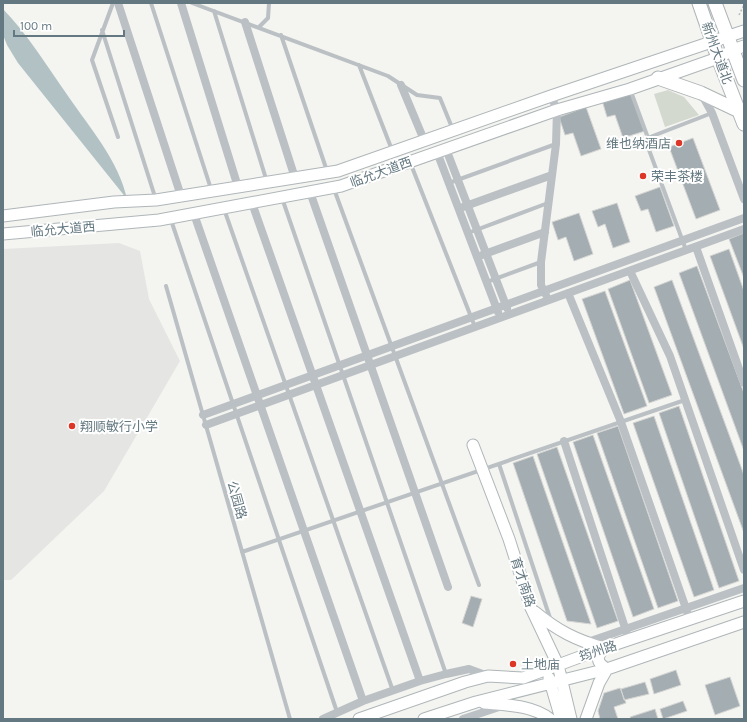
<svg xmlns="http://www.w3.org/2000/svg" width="747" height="722" font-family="Karla,'Noto Sans SC',sans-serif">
<rect width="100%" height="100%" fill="#f4f4f0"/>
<path fill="#e5e5e4" d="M119 243 140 251 149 299 180 361 104 491 11 580H3V249Z"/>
<path fill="#d4d9d0" d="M668 90 684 97 699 115 665 127 654 94Z"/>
<path fill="#b2c2c4" d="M3 9C28 35 47 66 68 96 90 128 119 161 127 199L18 63 7 45 3 35Z"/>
<path fill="#a4aeb2" stroke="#d5d5d3" d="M630 87 645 131 623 138 615 115 607 117 601 97Z
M586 107 601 149 581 156 573 133 565 135 559 117Z
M693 138 720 210 696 219 669 147Z
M660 187 674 226 656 232 648 209 641 211 635 196Z
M617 203 630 242 613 248 605 224 598 227 592 211Z
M579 213 593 254 574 261 566 237 558 240 552 222Z
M744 233V278L729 239Z
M729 249 744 291V349L710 256Z
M697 266 744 393V451L679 273Z
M630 280 672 395 649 403 608 289Z
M672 280 744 475V533L654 287Z
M605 291 647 406 624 414 582 299Z
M679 406 739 581 719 588 659 413Z
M654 416 714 590 694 597 633 423Z
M618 426 678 601 658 608 597 433Z
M593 435 654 609 633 617 573 442Z
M557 447 618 621 597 628 537 454Z
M533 456 591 624 567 621 513 463Z
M471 596 482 599 473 627 462 623Z
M676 670 681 685 654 694 650 679Z
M730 677 740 706 715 715 705 685Z
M645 682 649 694 624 700 621 689Z
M620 688 626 703 614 707 618 719H600L598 711 604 693Z
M683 701 687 711 663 719 660 709Z
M655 709 658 719H631L630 717Z"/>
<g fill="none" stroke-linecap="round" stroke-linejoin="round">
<defs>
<path id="secondary" d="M3 216 114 202 156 200 338 171 551 96 744 31
M3 234 159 220 341 186 557 110 630 89 718 58 733 50 744 46
M473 445 509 539 531 608 558 665 571 719
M535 612C558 631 576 640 604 648
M604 648C596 658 596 662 607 669
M549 678 561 719
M484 703C506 705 532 705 550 719
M359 719 465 682 488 676 523 678 604 648 744 601
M424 719 476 702 607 669 744 622
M586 719 599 683 607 669"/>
<path id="primary" d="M699 3 718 58 744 124
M715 3 744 80
M658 78 701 93 739 111"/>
</defs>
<use href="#secondary" stroke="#afb6b9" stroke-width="13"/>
<use href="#primary" stroke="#aeb4b7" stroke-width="15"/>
<path stroke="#b7babc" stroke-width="1.5" stroke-dasharray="2 2" stroke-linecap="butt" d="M739 15 744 5"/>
<path stroke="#bac0c3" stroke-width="4" d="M113 3 92 60 118 137
M151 3 211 189
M192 3 388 76 417 95 440 98 453 130
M214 11 267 182
M259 27 268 18 269 3
M102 30 156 200
M281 35 327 171
M359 65 392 150
M630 89 648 138
M410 162 475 327
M449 183 556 144
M334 189 479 585
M282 198 446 674
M224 209 393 691
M171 220 337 712
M468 233 548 203
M686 250 645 139 712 113
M487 282 541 262
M166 286 290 719
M499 464 551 621
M242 552 685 400"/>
<path stroke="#bac0c3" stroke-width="8" d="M118 3 181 196
M181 3 238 187
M245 22 295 178
M401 85 424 140
M701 93 712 113 744 199
M446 149 507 308
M437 152 498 312
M310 192 448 587
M252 203 420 681
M463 207 552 175
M194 214 363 701
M696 247 744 383
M482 255 545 232
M630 271 670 356 744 570
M568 293 621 422 690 620
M546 295 541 285V262L556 144 557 110 551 96
M203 415 744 218
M206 425 744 229
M564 441 629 640
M585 643 744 588
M323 719 363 701 420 681 446 674 469 669 488 676
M463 719 502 706"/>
<use href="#secondary" stroke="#fff" stroke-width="11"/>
<use href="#primary" stroke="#fff" stroke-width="13"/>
</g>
<g fill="#de3626" stroke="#fff" stroke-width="1.5">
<circle cx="679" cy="143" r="4"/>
<circle cx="643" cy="176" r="4"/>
<circle cx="72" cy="426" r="4"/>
<circle cx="513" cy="664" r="4"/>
</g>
<g text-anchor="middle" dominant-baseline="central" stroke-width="4" stroke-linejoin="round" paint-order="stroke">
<g font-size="13" fill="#647881" stroke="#fff">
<text transform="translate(717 53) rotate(70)">新州大道北</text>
<text transform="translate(381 172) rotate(-20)">临允大道西</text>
<text transform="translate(63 229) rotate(-5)">临允大道西</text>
<text transform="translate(237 500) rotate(74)">公园路</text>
<text transform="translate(523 582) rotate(72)">育才南路</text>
<text transform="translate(598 651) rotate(-19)">筠州路</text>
</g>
<g font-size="13" fill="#647881" stroke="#fff" text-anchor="start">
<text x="671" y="143" text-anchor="end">维也纳酒店</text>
<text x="651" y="176">荣丰茶楼</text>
<text x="80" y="426">翔顺敏行小学</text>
<text x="521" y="664">土地庙</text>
</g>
</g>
<rect width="747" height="722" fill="none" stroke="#647881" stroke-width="8"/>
<path d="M14 30v6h110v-6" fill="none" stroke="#647881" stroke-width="2"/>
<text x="20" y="30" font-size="12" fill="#647881" stroke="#ffffff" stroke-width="3" paint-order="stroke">100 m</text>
</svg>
